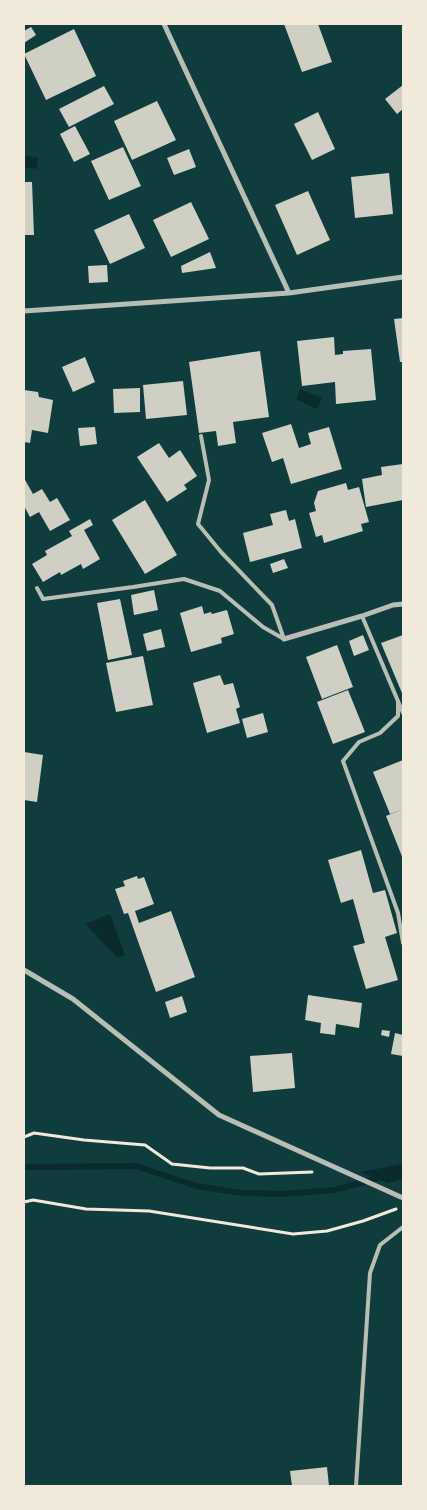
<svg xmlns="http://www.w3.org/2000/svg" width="427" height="1510" font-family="'Crimson Pro',serif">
<rect width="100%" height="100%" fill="#0f3d3e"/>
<path fill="#0a2a2b" d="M24 155 38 158 36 169 24 167Z
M300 389 322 398 317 409 296 399Z
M110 914 125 955 118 958 85 924Z
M403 1164V1179L388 1183 360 1172Z"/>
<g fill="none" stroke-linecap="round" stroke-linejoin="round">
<path stroke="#0a2a2b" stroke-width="6" d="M24 1167 136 1166 196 1186 242 1193 283 1194 335 1190 385 1176"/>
</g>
<path fill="#cfcfc3" d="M284 24H318L332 62 302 72Z
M31 27 36 35 24 43V31Z
M74 29 96 76 46 100 24 54Z
M403 85V109L397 114 385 99Z
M104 86 114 104 69 127 59 109Z
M157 101 176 140 132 160 114 121Z
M318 112 335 149 312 160 294 124Z
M75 126 90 154 74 162 60 134Z
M123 147 141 186 109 200 91 161Z
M189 149 196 167 174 175 167 158Z
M389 173 393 214 355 218 351 177Z
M24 182H32L34 235H24Z
M308 191 330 240 297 255 275 205Z
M191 202 209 239 171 257 153 220Z
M129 214 145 248 110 264 94 230Z
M210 252 216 268 182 273 181 266Z
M107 265 108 282 89 283 88 266Z
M403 318V362H400L394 319Z
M334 337 335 355 343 354V351L371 349 376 400 336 404 335 382 302 386 297 341Z
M260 351 269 417 233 422 236 443 218 446 216 431 199 433 189 362Z
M85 357 95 382 73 392 62 367Z
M183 381 187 415 146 419 143 385Z
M140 388V412L114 413 113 389Z
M24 390 38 392 39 397 53 400 48 433 32 430 30 443 24 442Z
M291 424 299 448 311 444 308 433 329 427 342 469 291 484 283 458 272 462 262 433Z
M95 427 97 444 80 446 78 428Z
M159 443 169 458 180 450 197 476 184 485 187 489 167 502 137 457Z
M403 464V500L366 507 362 479 382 475 381 467Z
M24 478 33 494 42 489 50 502 57 498 70 520 50 531 39 512 30 517 24 506Z
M346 483 348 490 359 487 369 522 361 524 363 531 324 543 322 535 316 537 309 513 316 511 314 503 318 491Z
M145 500 177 555 145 574 112 520Z
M286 510 289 521 295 519 302 548 250 562 243 533 273 525 270 514Z
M90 519 93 525 84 530 100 559 83 569 81 564 61 575 60 572 43 582 32 564 47 555 45 551 72 536 69 531Z
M284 559 288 568 273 573 270 564Z
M154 590 158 610 134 615 131 595Z
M120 599 132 655 108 660 97 603Z
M202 606 204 614 211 612 212 614 227 610 234 634 221 638 222 643 191 652 180 613Z
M161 629 165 647 147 651 143 634Z
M363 635 369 650 354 656 349 641Z
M403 635V693H402L381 643Z
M337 645 353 687 322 699 306 657Z
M143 656 153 705 116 712 106 663Z
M220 675 224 685 233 683 240 707 236 709 240 723 207 733 193 683Z
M348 690 365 732 333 744 317 702Z
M263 713 268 732 247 738 242 719Z
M24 752 43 755 37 802 24 800Z
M403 760V809L390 814 373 772Z
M403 809V859L386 816Z
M361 850 373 893 385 890 397 933 385 937 398 980 366 989 353 946 365 943 353 899 341 903 328 860Z
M137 876 138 879 144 877 154 904 135 911 139 923 171 911 195 977 156 992 128 913 124 914 115 889 125 886 123 881Z
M308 995 362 1003 359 1028 336 1024 335 1035 320 1033 321 1023 305 1020Z
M182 996 187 1012 170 1018 165 1002Z
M382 1030 390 1031 389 1037 381 1035Z
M395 1033 403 1035V1056L391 1054Z
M292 1053 295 1088 253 1092 250 1056Z
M327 1467 329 1486H292L290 1471Z"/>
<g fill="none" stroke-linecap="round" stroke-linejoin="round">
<path stroke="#f1e9da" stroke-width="3" d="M24 1137 34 1133 84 1140 145 1145 172 1164 210 1168H243L259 1174 312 1172
M24 1202 33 1200 86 1209 149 1211 293 1234 327 1231 363 1221 396 1209"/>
<path stroke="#b8beb3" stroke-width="4" d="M201 436 209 480 198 524 221 552 272 605 284 639
M37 588 43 599 133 587 184 579 220 591 263 627 284 639
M362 616 403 713
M398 701V716L380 733 359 742 343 761 398 913 403 943
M356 1486 370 1273 380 1245 403 1227"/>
<path stroke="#b8beb3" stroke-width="5" d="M164 24 289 293
M24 311 289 293 403 277
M284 639 362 616 393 605 403 604
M24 970 73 999 219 1115 403 1198"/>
</g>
<rect width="427" height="1510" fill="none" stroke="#f1e9da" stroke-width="50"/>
</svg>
